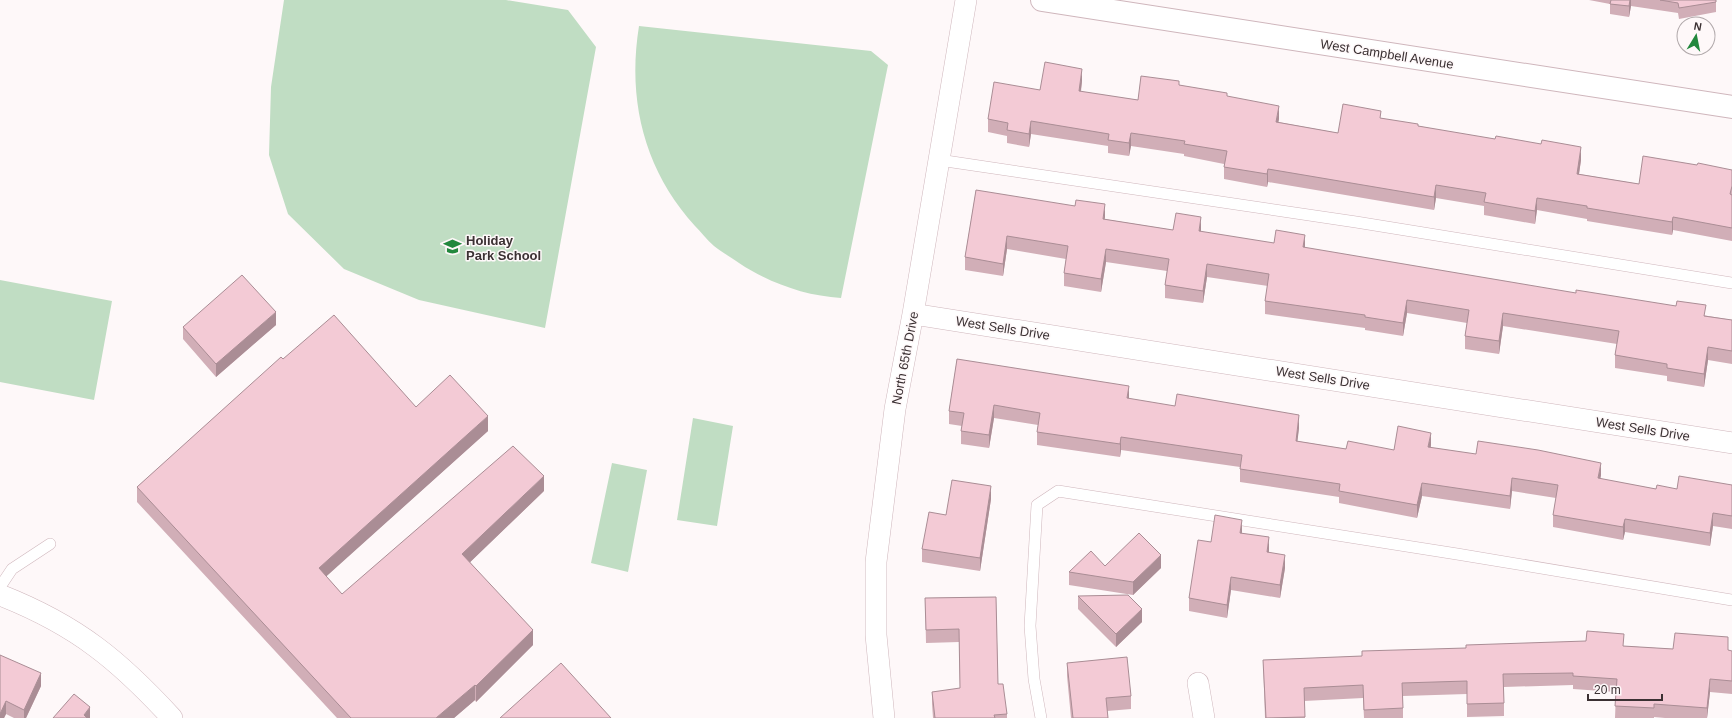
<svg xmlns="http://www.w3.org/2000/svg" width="1732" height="718" font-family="Helvetica,sans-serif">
<rect width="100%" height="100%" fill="#fef8f9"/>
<path fill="#c0ddc3" d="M284 0H506L568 10 596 47 545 328 419 300 344 269 288 214 269 155 271 87Z
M639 26 871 51 888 65 841 298C805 296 769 283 739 263 731 257 721 252 714 246 707 240 701 232 695 226 644 170 627 100 639 26Z
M0 280 112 301 94 400 0 382Z
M693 418 733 426 717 526 677 520Z
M612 463 647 470 628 572 591 563Z"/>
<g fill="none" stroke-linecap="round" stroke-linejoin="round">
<defs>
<path id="lane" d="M939 160 1356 222 1732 283
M0 587 12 569 50 544
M1041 718 1034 679 1030 626 1037 505 1058 491 1457 554 1732 600"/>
<path id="street" d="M913 314 1732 443
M0 595C33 608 68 626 96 647 123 667 149 693 172 718
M1198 683 1204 718
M884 718 876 635V562L895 409 913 314 966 0"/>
<path id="secondary" d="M1042 0 1732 107"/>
</defs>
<use href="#lane" stroke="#cfb6bc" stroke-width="12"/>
<use href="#street" stroke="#cfb6bc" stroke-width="22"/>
<use href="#secondary" stroke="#cfb6bc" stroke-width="24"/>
<use href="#lane" stroke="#fff" stroke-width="11"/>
<use href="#street" stroke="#fff" stroke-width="21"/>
<use href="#secondary" stroke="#fff" stroke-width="22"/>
</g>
<path fill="#d1aeb7" d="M1589 0H1716V12L1679 19 1678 13 1631 6 1629 17 1610 14V4Z
M1082 81 1081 92 1138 100 1179 85 1227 97 1279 119 1278 122 1338 133 1381 118 1581 160 1579 174 1639 184 1732 170V241L1673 230 1672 235 1587 221V219L1537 210 1535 224 1484 215V206L1436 198 1434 210 1268 182 1267 187 1224 179V164L1184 156V154L1131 146 1129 156 1108 153V146L1031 134 1029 147 1007 143V136L988 132V119L1040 90Z
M976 190 1105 217 1104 219 1173 230H1201V232L1305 248 1732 320V364L1708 360 1704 387 1667 381V376L1615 368V355L1617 344 1503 326 1499 354 1465 349V336L1467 323 1407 313 1403 336 1365 330V328L1265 314V301L1268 286 1207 277 1203 303 1165 298V285L1167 271 1106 262 1101 292 1064 286V273L1066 259 1007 249 1003 276 965 270V257Z
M276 325 216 377 183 339V327Z
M283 359 416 407 488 431 326 576 342 594 544 491 470 562 533 645 476 702 475 700 454 718H337L137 502V487Z
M957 359 1129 399 1299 428 1297 441 1346 449 1394 450 1431 445V448L1601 475 1600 479 1656 489H1677L1732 485V529L1713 526 1710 546 1625 532 1623 540 1553 527V515L1556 498 1512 491 1510 509 1422 496 1417 518 1339 503V497L1240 482V467L1121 450 1120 457 1037 445V432L1038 425 994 418 989 448 961 444V431L962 426 949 424V411Z
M991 499 980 571 922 562V549L946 515Z
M1242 533 1269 550V553L1285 568 1280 598 1231 590 1227 618 1189 611V598L1211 542Z
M1105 566 1161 568 1133 595 1069 585V572Z
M1078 596 1142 622 1116 647 1078 609Z
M996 597 998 684 1007 714V718H933L932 704V692L960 689 959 642 926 643 925 598Z
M1624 646 1673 649 1732 651V694L1710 692 1707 718H1665L1654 717V718H1615L1616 692 1573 689V685L1504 687V716L1467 717V694L1403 696V718H1364L1363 698 1304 701 1305 718H1265L1263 660Z
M0 655 41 686 26 718H14L6 714 4 718H0Z
M1067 663 1131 696V709L1107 711 1108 718H1071L1067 676Z"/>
<path fill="#aa8d95" d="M1630 0H1631V6L1629 17V6Z
M1082 69V81L1079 104V91Z
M1279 106V119L1276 135V122Z
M1031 121V134L1029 147V134Z
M1131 133V146L1129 156V143Z
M1581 147V160L1577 187V174Z
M1268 169V182L1267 187V174Z
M1436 185V198L1434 210V197Z
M1537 198V210L1535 224V211Z
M1105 204V217L1103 231V219Z
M1201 217V230L1199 244V231Z
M1673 217V230L1672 235V222Z
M1305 235V248L1303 247Z
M1007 236V249L1003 276V264Z
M1106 249V262L1101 292V279Z
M1207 264V277L1203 303V291Z
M1407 300V313L1403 336V323Z
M276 312V325L216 377V364Z
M1503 313V326L1499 354V341Z
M1708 347V360L1704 387V374Z
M1129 386V399L1127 398Z
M994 405V418L989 448V435Z
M1299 415V428L1296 454V441Z
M488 416V431L319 583V568Z
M1431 433V445L1428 460V447Z
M1121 437V450L1120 457V444Z
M1601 463V475L1598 491V478Z
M544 476V491L462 570V554Z
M1512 478V491L1510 509V496Z
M1422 483V496L1417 518V505Z
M991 486V499L980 571V558Z
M1713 513V526L1710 546V533Z
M1625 519V532L1623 540V527Z
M1242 520V532L1240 545V533Z
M1269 537V550L1267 565V552Z
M1161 555V568L1133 595V582Z
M1285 555V568L1280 598V585Z
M1231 577V590L1227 618V605Z
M1142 609V622L1116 647V634Z
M533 630V645L476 702V686Z
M41 673V686L26 718H24V710Z
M1710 679V692L1707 718V708Z
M475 685V700L454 718H436Z
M6 701V714L4 718H0V714Z
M90 707V718H84V715Z"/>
<path fill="#f3cad5" stroke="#aa8d95" d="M1611 0H1630L1629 6 1610 4Z
M1660 0H1716V2L1679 8 1678 3Z
M1045 62 1082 69 1079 91 1138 100 1141 76 1179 81V85L1227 93V96L1279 106 1276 122 1338 133 1343 104 1381 111 1380 118 1418 124V126L1495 139 1496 136 1541 144 1542 140 1581 147 1577 174 1639 184 1643 156 1697 165 1698 163 1732 170V186L1730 194 1732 195V228L1673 217 1672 222 1587 208V206L1537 198 1535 211 1484 202 1486 193 1436 185 1434 197 1268 169 1267 174 1224 167 1227 151 1184 144 1185 141 1131 133 1129 143 1108 140 1109 134 1031 121 1029 134 1007 130 1008 123 988 119 994 82 1040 90Z
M976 190 1075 206 1076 200 1105 204 1103 219 1173 230 1176 213 1201 217 1199 231 1274 243 1276 230 1305 235 1303 247 1576 293V290L1676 306 1677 301 1706 305 1704 316 1732 320V351L1708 347 1704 374 1667 368V364L1615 355 1619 331 1503 313 1499 341 1465 336 1469 310 1407 300 1403 323 1365 317V315L1265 301 1269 274 1207 264 1203 291 1165 285 1169 259 1106 249 1101 279 1064 273 1068 246 1007 236 1003 264 965 257Z
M242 275 276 312 216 364 183 327Z
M334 315 416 407 450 375 488 416 319 568 342 594 513 446 544 476 462 554 533 630 476 686 475 685 436 718H351L137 487 281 357 283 359Z
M957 359 1129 386 1127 398 1175 406 1177 394 1299 415 1296 441 1346 449 1348 441 1394 450 1398 426 1431 433 1428 447 1476 454 1478 441 1538 450 1601 463 1598 478 1656 489 1657 485 1677 489 1679 476 1732 485V516L1713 513 1710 533 1625 519 1623 527 1553 515 1558 485 1512 478 1510 496 1422 483 1417 505 1339 491 1340 484 1240 469 1242 455 1121 437 1120 444 1037 432 1040 413 994 405 989 435 961 431 964 413 949 411Z
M952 480 991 486 980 558 922 549 929 512 946 515Z
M1215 515 1242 520 1240 533 1269 537 1267 552 1285 555 1280 585 1231 577 1227 605 1189 598 1198 540 1211 542Z
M1139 533 1161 555 1133 582 1069 572 1091 551 1105 566Z
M1128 595 1142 609 1116 634 1078 596Z
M996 597 998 684H1003L1007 714 994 715 995 718H935L932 692 960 688 959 629 926 630 925 598Z
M1587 631 1624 634 1623 646 1673 649 1675 633 1728 637V650L1732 651V681L1710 679 1707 708 1654 704V708L1615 706 1617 679 1573 676V673L1503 674 1504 703 1467 704V681L1402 683 1403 708 1364 710 1363 685 1304 688 1305 717 1266 718 1263 660 1362 656V651L1466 648V645L1586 641Z
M0 655 41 673 24 710 6 701 0 714Z
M1127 657 1131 696 1106 698 1108 718H1073L1067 663Z
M561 663 611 718H500Z
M74 694 90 707 84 715 87 718H53Z"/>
<defs>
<symbol id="school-bare" viewBox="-9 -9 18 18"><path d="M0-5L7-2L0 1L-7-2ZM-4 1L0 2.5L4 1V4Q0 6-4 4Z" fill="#22883d" stroke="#fef8f9" stroke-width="2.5" paint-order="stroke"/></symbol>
</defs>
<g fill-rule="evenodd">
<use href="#school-bare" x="440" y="234" width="25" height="25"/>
</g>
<g text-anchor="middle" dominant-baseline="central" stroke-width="3" stroke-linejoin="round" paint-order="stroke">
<g font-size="13" fill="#3b3133" stroke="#fef8f9">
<text transform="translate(1387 54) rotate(9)">West Campbell Avenue</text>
<text transform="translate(1003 328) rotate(9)">West Sells Drive</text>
<text transform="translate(905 358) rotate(-79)">North 65th Drive</text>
<text transform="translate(1323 378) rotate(9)">West Sells Drive</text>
<text transform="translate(1643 429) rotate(9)">West Sells Drive</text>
</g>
<g font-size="13" font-weight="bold" fill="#3b3133" stroke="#fef8f9" text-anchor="start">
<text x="466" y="240">Holiday<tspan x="466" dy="15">Park School</tspan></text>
</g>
</g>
<g transform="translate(1696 36) rotate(10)"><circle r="19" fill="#fef8f9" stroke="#b0a8aa"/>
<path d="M0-3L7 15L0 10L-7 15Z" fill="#22883d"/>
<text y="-6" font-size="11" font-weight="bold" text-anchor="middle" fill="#3b3133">N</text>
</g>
<path d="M1588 694v6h74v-6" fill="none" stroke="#3b3133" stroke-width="2"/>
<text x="1594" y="694" font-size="12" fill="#3b3133" stroke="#fef8f9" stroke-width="3" paint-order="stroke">20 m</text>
</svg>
